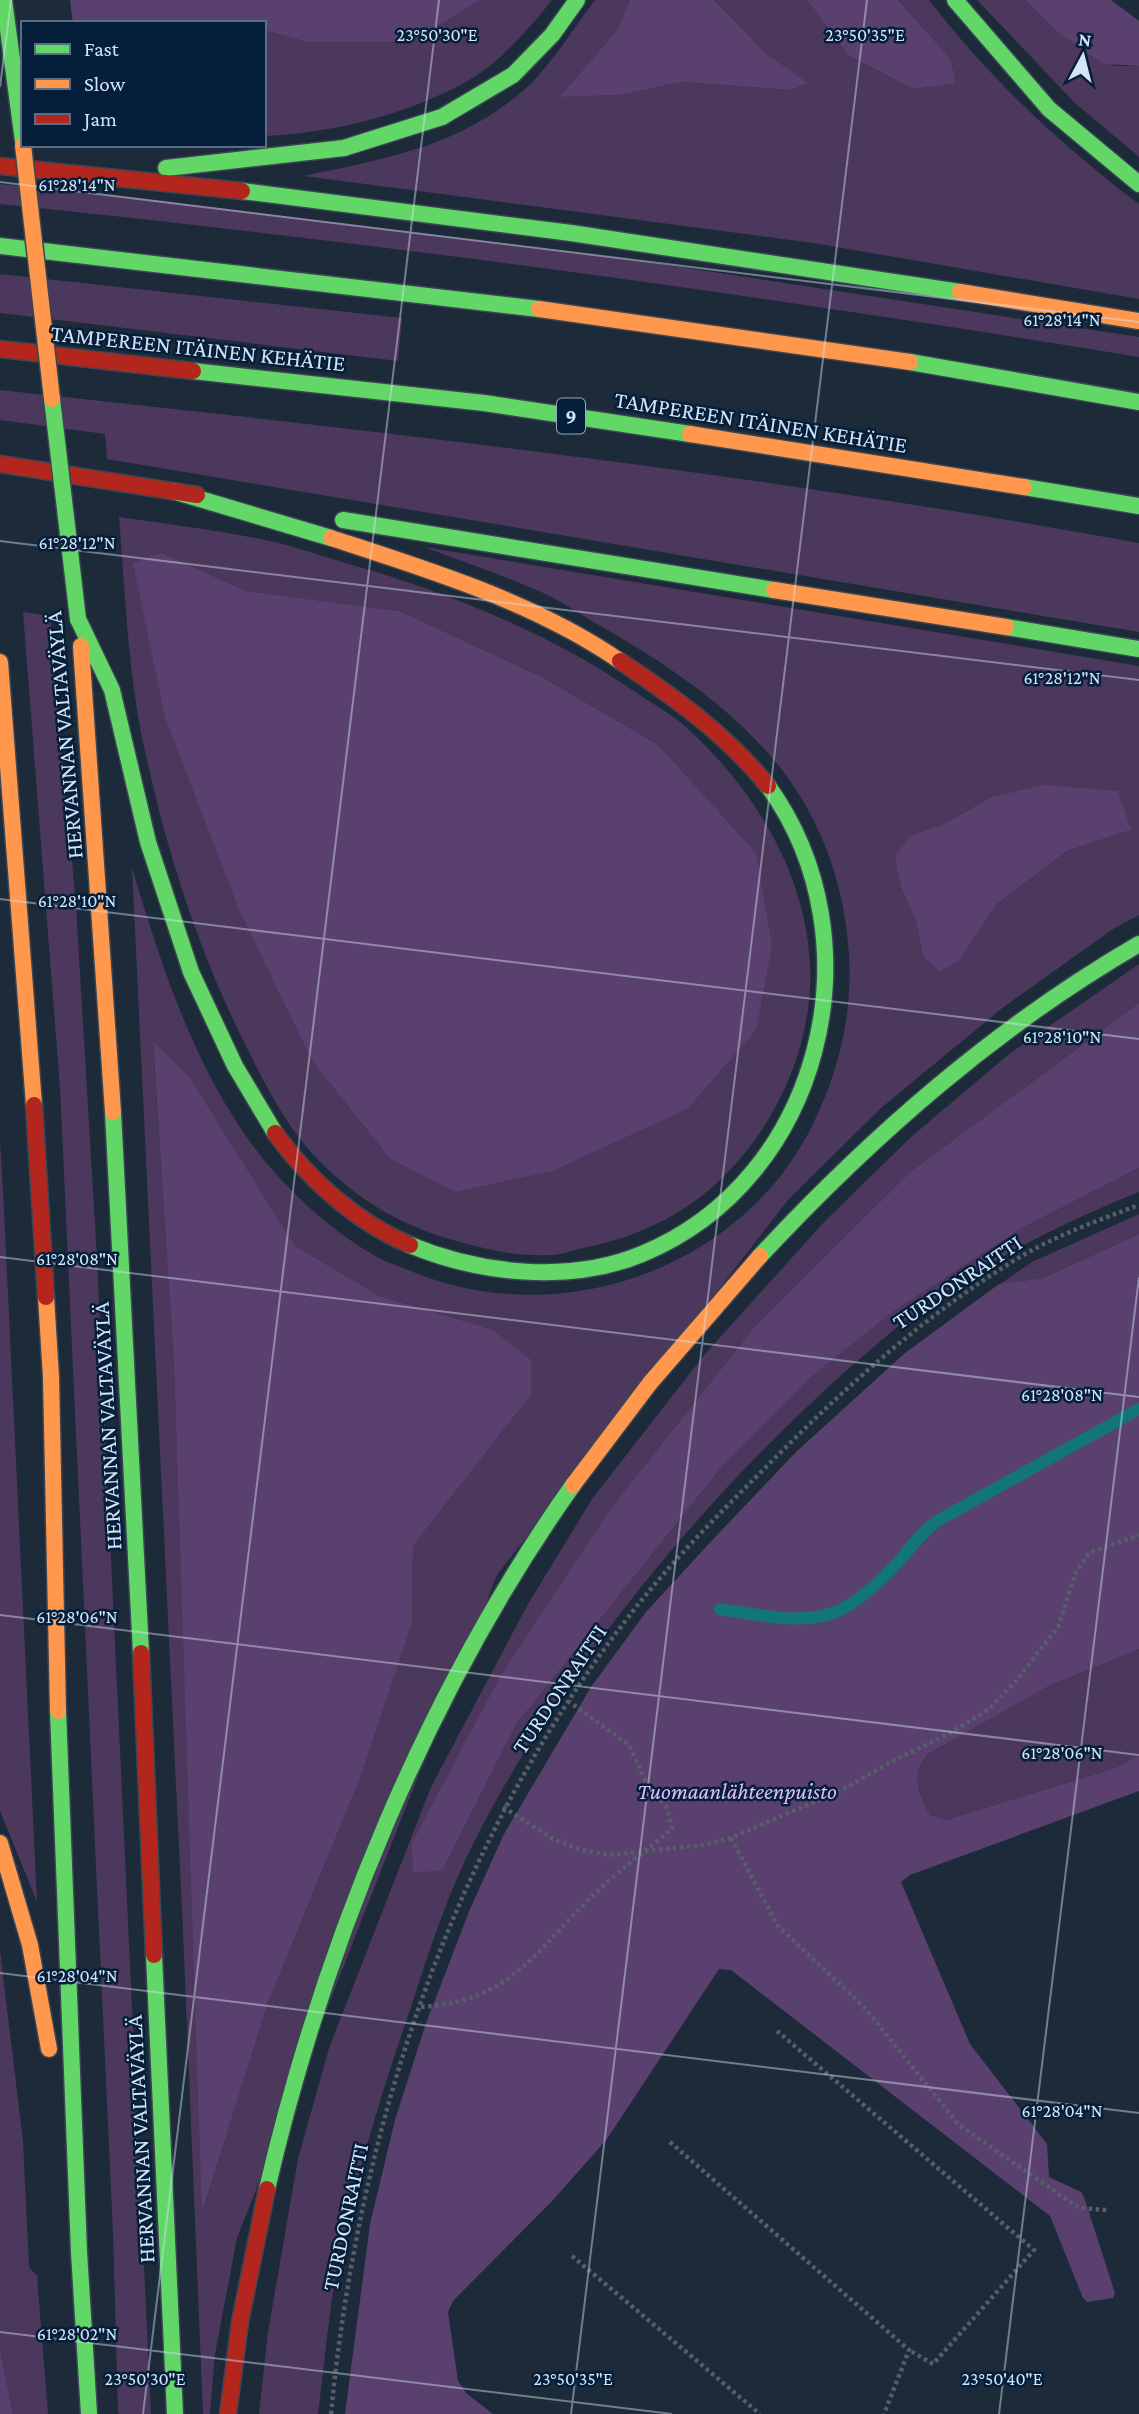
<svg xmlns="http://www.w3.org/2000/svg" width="1139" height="2414" font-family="'Crimson Pro',serif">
<rect width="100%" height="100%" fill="#1c2a39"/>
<path fill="#4c385c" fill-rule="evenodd" d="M480 0H552C530 28 502 60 471 79 410 114 334 133 264 136V30L307 42H411Z
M595 0H630L617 30 561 97 620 95 683 82 791 90 807 83 767 54 714 0H807L848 55 913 89 956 84 951 59 898 0H929C988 77 1062 146 1139 204V299L813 243 304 176C387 158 459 147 525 89 551 66 574 27 595 0Z
M977 0H1025L1056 31 1114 66H1139V157L1075 103Z
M0 184 140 198 621 258 1139 337V357C761 295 381 243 0 204Z
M0 274 402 318 398 361 0 313Z
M0 390C381 431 762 474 1139 543V632L107 459 105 434 0 420Z
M119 517C168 524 217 530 265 540 291 545 316 554 342 562 448 592 549 632 640 695 656 706 673 715 687 728 753 788 805 871 810 963 816 1065 751 1179 658 1223 635 1235 608 1243 583 1248 572 1251 560 1255 550 1255 520 1257 488 1250 460 1242 411 1229 370 1208 332 1173 291 1137 268 1090 244 1042 197 948 165 846 143 742 128 669 125 591 119 517ZM162 553 246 591 400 611 542 677 657 744 455 1192 390 1159 313 1062Z
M424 547 1139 666V915L1113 929 1001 1009 880 1109 788 1200 497 1575 237 2238 215 2354 210 2414H203L183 1931 132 868C162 968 197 1077 264 1160 294 1196 331 1230 372 1254 384 1262 399 1266 413 1272 559 1332 739 1270 811 1128 838 1074 853 1015 849 955 845 887 822 819 778 765 730 706 669 666 604 628 583 616 563 602 541 592 503 575 463 562 424 547ZM991 797 1131 830 1067 851 996 905 959 961 923 956 916 921 901 887 911 836 944 824ZM153 1043 189 1076 295 1246 380 1296 491 1329 531 1395 413 1546 412 1624 361 1776 268 2003 203 2210 174 1367Z
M23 612 50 616 76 906 97 1258 151 2414H119L118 2411 113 2233 60 1088Z
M1139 964V1003L910 1172 755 1326 614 1504 442 1871 516 1725 724 1464 810 1378 894 1311 1022 1228 1139 1168V1192C1051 1227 964 1273 890 1333 728 1468 571 1652 475 1840 448 1893 429 1951 411 2007 383 2088 358 2169 340 2253 329 2305 325 2361 318 2414H259L268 2332 298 2159 329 2048 431 1787 528 1604 592 1499 705 1354 825 1221 911 1137 1009 1054Z
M0 1140 3 1190 37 1902 0 1811Z
M1139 1214V1234L1043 1278 1000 1284 1032 1262Z
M1139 1649V1755L1115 1768 946 1820 930 1815C918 1792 910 1775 928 1754L1047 1687Z
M0 1951 23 2141 29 2267 37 2276 48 2414H13L0 2349Z"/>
<path fill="#5a406e" d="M70 0H480L411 42H307L264 30V23C243 23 226 18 206 23H73Z
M630 0H714L767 54 808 83 791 90 683 82 620 95 560 97 617 30Z
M807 0H898L951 59 956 84 913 89 848 55Z
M1025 0H1111L1139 21V66L1104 64 1056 31Z
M162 553 246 591 400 611 542 677 657 744 756 853 772 946 756 1030 687 1109 552 1171 455 1192 390 1159 313 1062 240 912 165 717 133 563Z
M1044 785 1118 791 1131 830 1067 851 996 905 959 961 940 971 923 956 916 921 901 887 895 857 910 836 944 824 991 797Z
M1139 1003V1168L1022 1228 894 1311 810 1378 724 1464 516 1725 442 1871 413 1872 412 1843 501 1675 614 1504 755 1326 910 1172Z
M153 1042 189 1076 295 1246 380 1296 491 1329 531 1360V1395L413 1546 412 1624 361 1776 268 2003 202 2213 174 1367Z
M1139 1234V1649L1047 1687 928 1754C910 1775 918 1792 930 1815L946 1820 1115 1768 1139 1755V1791L910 1875 901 1882 970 2044 1047 2144 1049 2177 1081 2192 1084 2197 1115 2293 1113 2298 1087 2302 1083 2298 1050 2216 731 1970 719 1969 607 2139 554 2199 453 2301 448 2312 458 2381 466 2393 493 2414H345L370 2224 395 2120 425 2026 470 1909 504 1834 591 1687 646 1612 717 1535 797 1451 905 1353 999 1284 1043 1278Z
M0 2349 13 2414H0Z"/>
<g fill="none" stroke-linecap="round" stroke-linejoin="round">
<path stroke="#137676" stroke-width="12" d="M720 1609C755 1614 799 1625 833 1613 856 1605 884 1578 900 1560 914 1544 919 1535 937 1521L1139 1409"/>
<defs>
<path id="fast" d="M4 0 23 141
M955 0 1049 109 1139 184
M166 168 344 148 442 117 513 75 552 35 577 0
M242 191 571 233 960 292
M0 246 539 309
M910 362 1139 402
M193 371 484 403 690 434
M1024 487 1139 506
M173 491 331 538
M343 520 774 590
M78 619 112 690 148 842 191 972 235 1066 275 1133
M1006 627 1139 649
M113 1112 141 1653
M410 1245C480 1274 570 1284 642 1254 822 1180 880 941 768 786
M760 1256C873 1135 996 1027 1139 944
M58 1711 79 2252 89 2414
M154 1955 175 2414
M267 2189C324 1944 427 1691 573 1485"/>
<path id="slow" d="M960 292 1139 321
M539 309 910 362
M690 434 1024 487
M331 538C429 570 534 602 620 661
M774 590 1006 627
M81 646 113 1112
M0 662 34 1105
M46 1297 51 1377 58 1711
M573 1485 650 1383 760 1256
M0 1843 30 1945 49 2049"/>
<path id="jam" d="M0 166 242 191
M0 349 193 371
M0 464 197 495
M620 661C674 697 727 735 768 786
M34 1105 46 1297
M275 1133C309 1180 356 1222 410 1245
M141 1653 154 1955
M228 2414 240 2322 267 2189"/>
</defs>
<use href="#fast" stroke="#3a4653" stroke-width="19"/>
<use href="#slow" stroke="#3a4653" stroke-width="19"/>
<use href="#jam" stroke="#3a4653" stroke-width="19"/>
<path stroke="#555e69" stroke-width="4.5" stroke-dasharray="3.5 3.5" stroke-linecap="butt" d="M503 1807 553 1839 581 1850 609 1855 703 1845 731 1838 793 1811 838 1792 891 1762 950 1733 988 1710 1015 1682 1058 1627 1076 1572 1089 1553 1139 1535
M731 1838 778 1926 864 2007 959 2125 1079 2208 1107 2210
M421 2007C517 2001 539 1944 602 1887 624 1866 649 1849 672 1829L666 1806 647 1784 629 1745 568 1701
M777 2031 1034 2250 933 2364 909 2350
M670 2142 909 2350 884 2414
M572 2256 760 2414
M331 2414C359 2123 456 1831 641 1601 682 1550 730 1503 777 1456 852 1381 929 1312 1020 1257 1057 1235 1099 1220 1139 1205"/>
<use href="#fast" stroke="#63d668" stroke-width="16"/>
<use href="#slow" stroke="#ff974d" stroke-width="16"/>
<use href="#jam" stroke="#b3261e" stroke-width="16"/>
<defs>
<path id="fast-bridge" d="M52 399 78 619"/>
<path id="slow-bridge" d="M23 145 52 399"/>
</defs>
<use href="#fast-bridge" stroke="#3a4653" stroke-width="19" stroke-linecap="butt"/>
<use href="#slow-bridge" stroke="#3a4653" stroke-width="19" stroke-linecap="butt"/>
<use href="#fast-bridge" stroke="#63d668" stroke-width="16"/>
<use href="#slow-bridge" stroke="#ff974d" stroke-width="16"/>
</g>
<path fill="none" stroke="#d4e4f6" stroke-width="2" stroke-opacity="0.45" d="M0 87 11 0M0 182 1139 322M0 541 1139 680M0 899 1139 1039M0 1257 1139 1397M0 1615 1139 1755M0 1973 1139 2113M0 2332 672 2414M143 2414 439 0M571 2414 867 0M999 2414 1139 1277"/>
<g text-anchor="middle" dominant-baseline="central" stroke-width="5" stroke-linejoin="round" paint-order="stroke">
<rect fill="#051f3b" stroke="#96a9be" stroke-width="2" x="557" y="398.5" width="28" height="35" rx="5"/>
<g font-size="21" font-weight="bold" fill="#d4e4f6">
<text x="571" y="416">9</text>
</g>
<g font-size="23" fill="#d4e4f6" stroke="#051f3b">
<text transform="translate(198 348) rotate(6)">TAMPEREEN ITÄINEN KEHÄTIE</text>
<text transform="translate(761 422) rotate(9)">TAMPEREEN ITÄINEN KEHÄTIE</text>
<text transform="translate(64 735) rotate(-95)">HERVANNAN VALTAVÄYLÄ</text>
<text transform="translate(957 1282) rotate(-34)">TURDONRAITTI</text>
<text transform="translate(107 1426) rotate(-93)">HERVANNAN VALTAVÄYLÄ</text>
<text transform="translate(559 1689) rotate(-56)">TURDONRAITTI</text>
<text transform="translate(140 2139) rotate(-93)">HERVANNAN VALTAVÄYLÄ</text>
<text transform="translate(345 2217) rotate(-78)">TURDONRAITTI</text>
</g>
<g font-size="23" font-style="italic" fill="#e2baf8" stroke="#051f3b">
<text x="737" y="1791">Tuomaanlähteenpuisto</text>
</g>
</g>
<g font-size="18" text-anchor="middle" fill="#d4e4f6" stroke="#051f3b" stroke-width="5" stroke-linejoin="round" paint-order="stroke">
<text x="437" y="41">23°50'30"E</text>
<text x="865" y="41">23°50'35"E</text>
<text x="77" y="191">61°28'14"N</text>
<text x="1062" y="326">61°28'14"N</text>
<text x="77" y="549">61°28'12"N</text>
<text x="1062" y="684">61°28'12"N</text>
<text x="77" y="907">61°28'10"N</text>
<text x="1062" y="1043">61°28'10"N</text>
<text x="77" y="1265">61°28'08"N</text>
<text x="1062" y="1401">61°28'08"N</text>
<text x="77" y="1623">61°28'06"N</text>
<text x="1062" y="1759">61°28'06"N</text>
<text x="77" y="1982">61°28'04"N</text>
<text x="1062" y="2117">61°28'04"N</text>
<text x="77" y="2340">61°28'02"N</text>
<text x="145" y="2385">23°50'30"E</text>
<text x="573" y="2385">23°50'35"E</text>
<text x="1002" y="2385">23°50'40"E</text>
</g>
<rect x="21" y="21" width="245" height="126" fill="#051f3b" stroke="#586e86" stroke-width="2"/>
<rect x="35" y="44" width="35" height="10" fill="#63d668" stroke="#586e86" stroke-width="2"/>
<text x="84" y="56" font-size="21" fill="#d4e4f6">Fast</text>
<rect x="35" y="79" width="35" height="10" fill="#ff974d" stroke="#586e86" stroke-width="2"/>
<text x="84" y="91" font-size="21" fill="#d4e4f6">Slow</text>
<rect x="35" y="114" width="35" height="10" fill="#b3261e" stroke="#586e86" stroke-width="2"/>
<text x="84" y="126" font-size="21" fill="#d4e4f6">Jam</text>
<g transform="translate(1083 56) rotate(7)" stroke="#051f3b" stroke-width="5" paint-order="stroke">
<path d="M0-5L12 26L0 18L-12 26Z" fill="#d4e4f6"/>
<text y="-10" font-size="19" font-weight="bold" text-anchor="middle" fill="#d4e4f6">N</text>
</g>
</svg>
